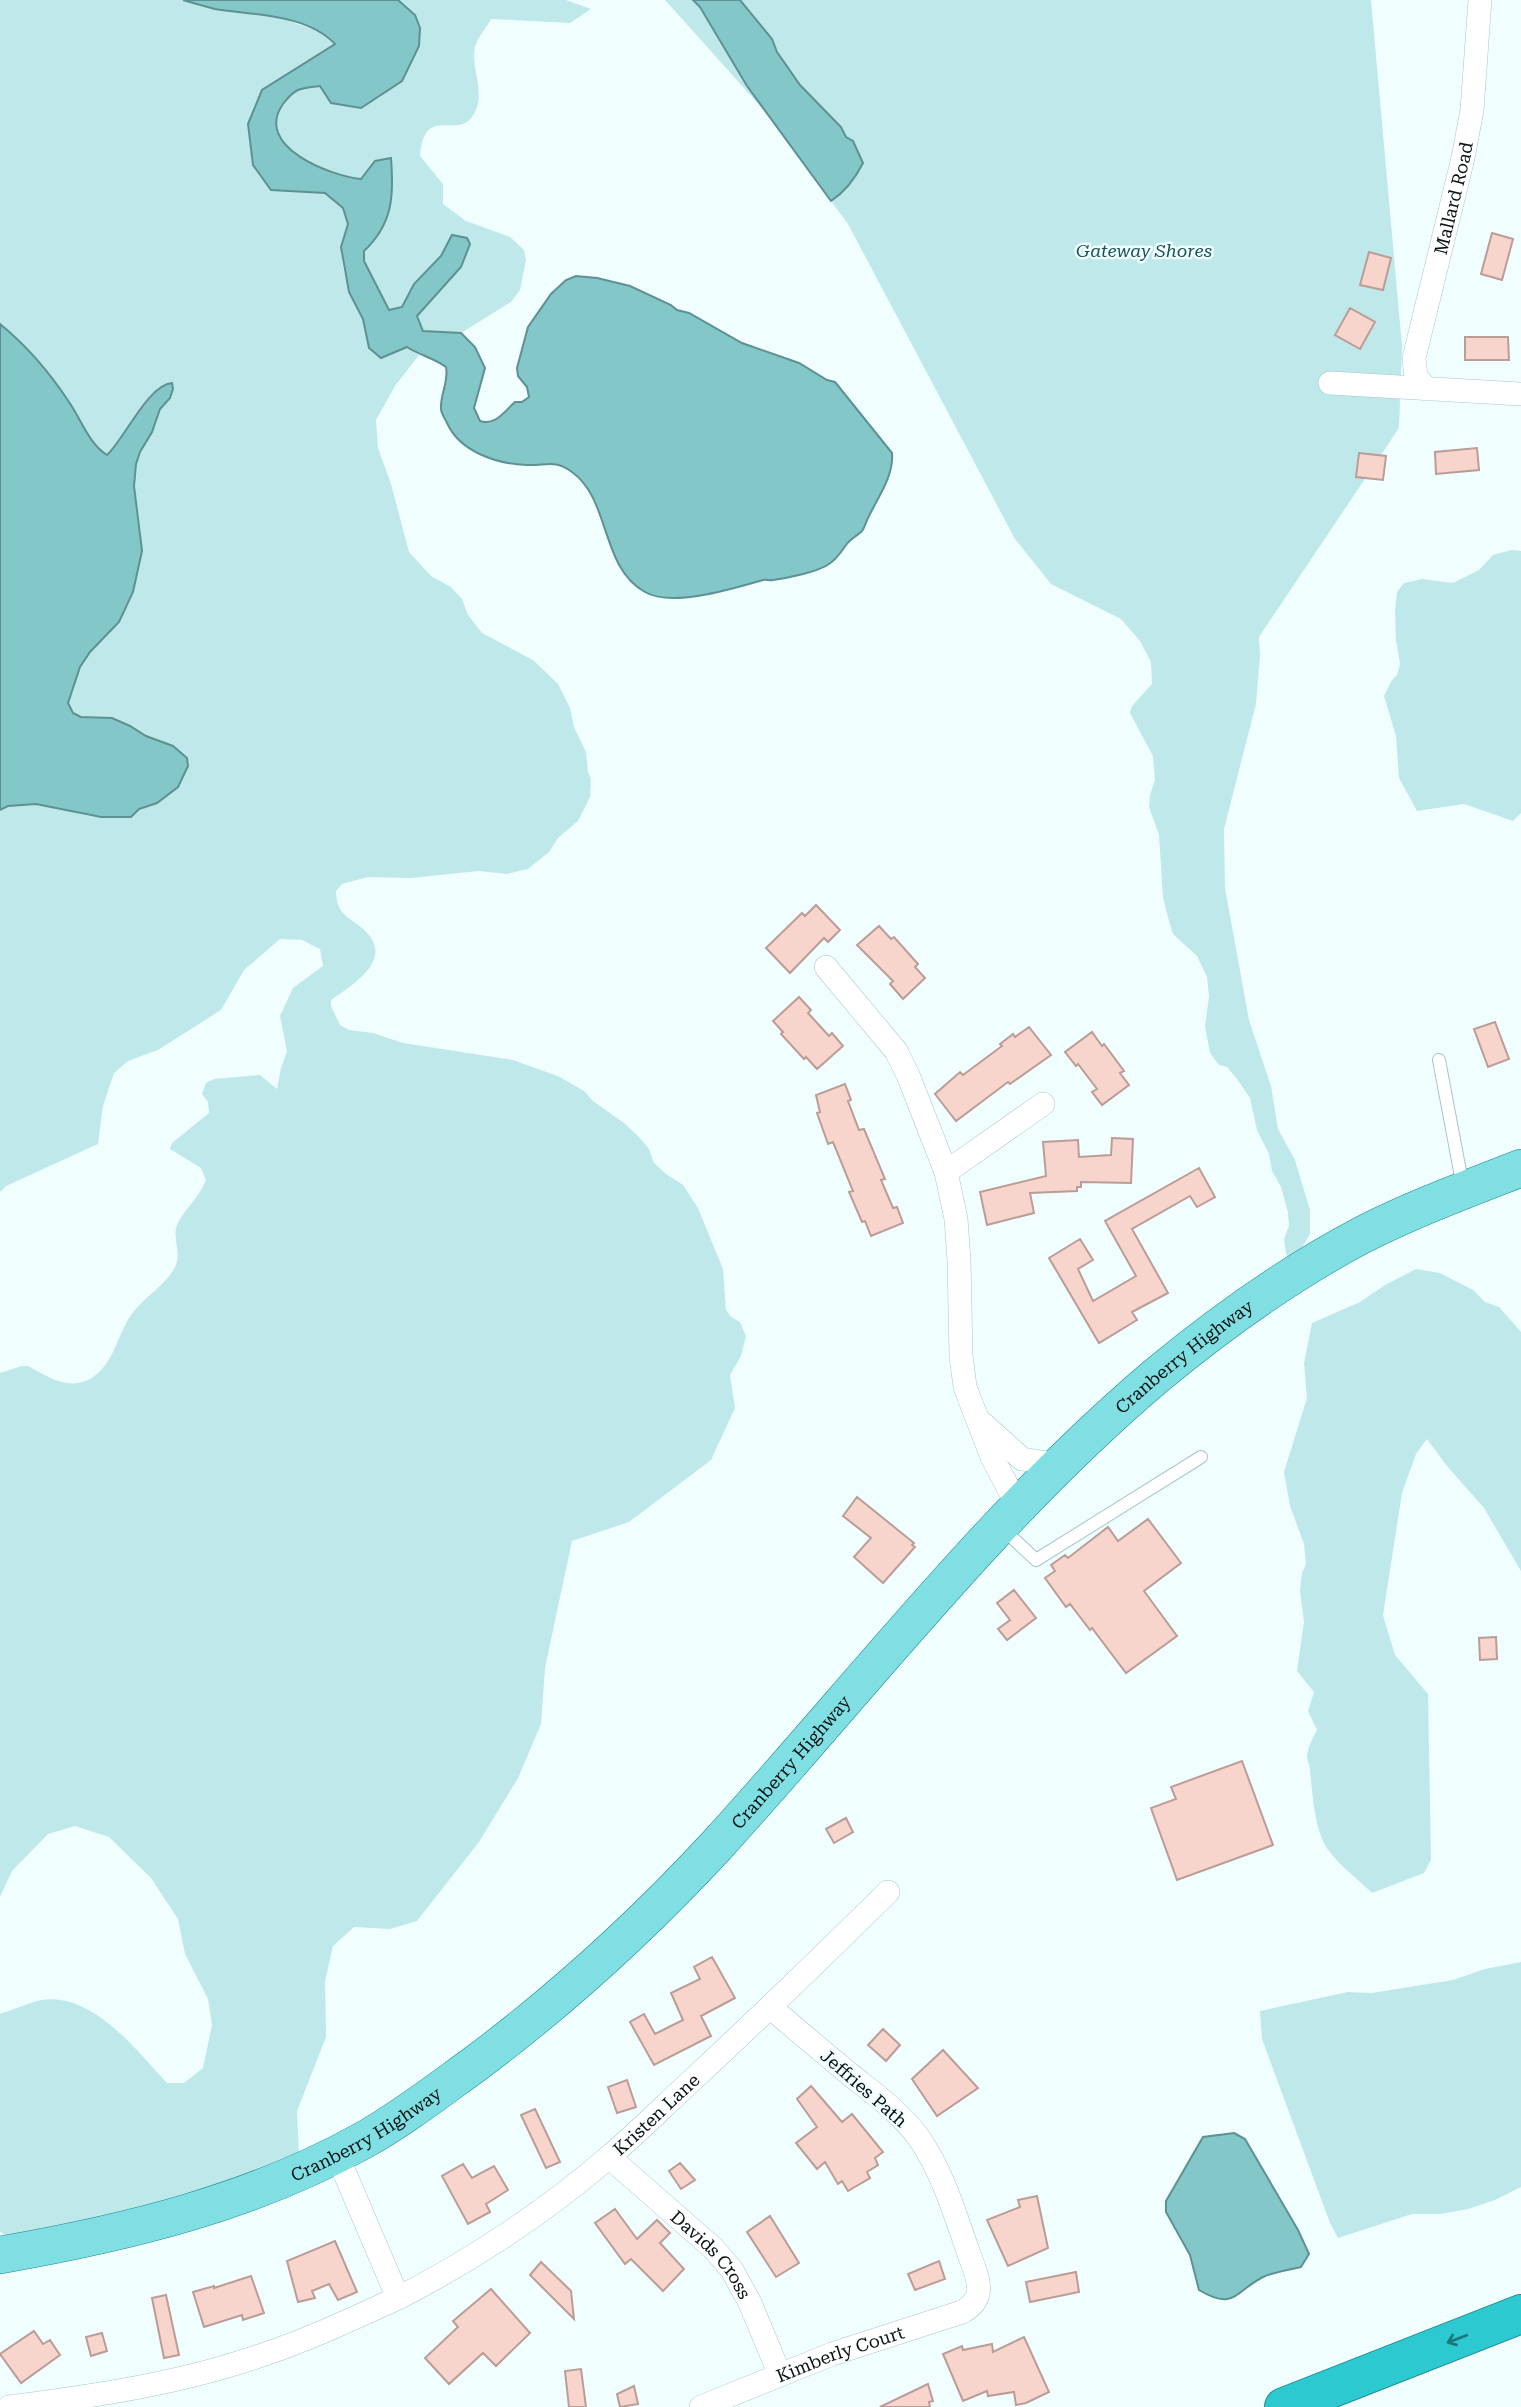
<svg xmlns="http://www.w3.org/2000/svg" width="1521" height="2407" font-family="'Roboto Serif',serif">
<rect width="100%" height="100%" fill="#f1feff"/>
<path fill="#bfe8ea" d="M0 0H183L214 8 277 17 312 29 329 37 336 44 262 90 272 190 325 193 343 208 348 224 341 247 343 267 349 292 363 320 369 347H407L419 355 395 386 376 420 378 448 391 484 409 552 431 576 451 587 462 599 468 615 482 633 533 660 558 684 570 708 574 727 586 752 588 772 591 779 590 797 578 821 558 838 549 852 528 869 507 874 478 871 411 878 368 877 342 884 336 891C337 914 346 915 362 928 397 958 355 983 331 1000V1006L340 1025 349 1030 373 1033 403 1043 513 1060 560 1077 584 1091 593 1101 624 1123 639 1137 649 1149 654 1163 666 1174 683 1185 698 1208 723 1269 726 1310 731 1317 740 1322 746 1336 741 1356 730 1375 735 1408 711 1460 629 1522 572 1541 545 1668 541 1724 518 1778 479 1842 417 1921 390 1929 354 1927 333 1946 325 1981 326 2037 297 2111 299 2155 167 2216 6 2235 0 2232V2014C13 2010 28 2003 41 2000 93 1992 136 2050 167 2083H184L203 2068 212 2025 208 1999 185 1954 178 1919 151 1878 109 1837 75 1826 48 1834 12 1871 0 1897V1373L22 1366H28C47 1376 66 1390 88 1380 116 1366 117 1330 135 1310 147 1295 166 1285 175 1267 182 1253 172 1239 177 1225 183 1211 199 1198 206 1180L201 1168 170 1149 172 1143 209 1113 208 1102 202 1094 206 1083 214 1079 260 1075 277 1089 281 1068 287 1051 280 1016 293 988 323 966 320 949 302 940 280 939 244 970 221 1010 158 1050 128 1061 114 1073 103 1106 98 1144 6 1186 0 1192V810C31 795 66 813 98 817 116 819 140 809 157 803L173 746 146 736 130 726 112 718 81 717 73 713 68 703 80 667 90 652 119 622 142 551 133 486 136 464 140 452 152 432 160 409 170 398 108 455C89 444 81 419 69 402 52 378 31 356 12 334L0 324Z
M398 0H566L591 9 570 23 491 19C487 27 477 38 475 47 470 68 488 95 472 117 456 139 424 104 420 156L443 184V204L466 221 510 237 524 250 526 260 520 290 511 302 461 333 423 331 417 316 461 267 452 235 441 256 414 284 402 307 389 310 364 261V251L378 237 375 161 361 179C344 177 304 162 291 152 271 136 273 106 293 91 301 86 311 87 320 86L415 15Z
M665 0H1371L1402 346 1399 428 1259 637 1260 656 1256 704 1224 829 1225 888 1249 1020 1271 1086 1278 1129 1295 1160 1310 1210V1234L1300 1251 1289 1259 1286 1254 1284 1239 1289 1226 1288 1212 1281 1187 1272 1171 1269 1154 1257 1130 1250 1098 1237 1079 1227 1067 1219 1065 1210 1053 1205 1026 1209 997 1207 977 1197 956 1173 934 1170 925 1163 897 1159 835 1149 807 1150 795 1155 780 1153 756 1130 713 1132 706 1152 684 1151 662 1140 641 1121 619 1051 584 1015 539 848 224 831 201 835 198 822 175Z
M1511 550 1521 551V813L1513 821 1464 804 1417 811 1399 778 1396 736 1384 696 1392 680 1397 675 1400 664 1396 640 1395 611 1397 592 1404 583 1422 579 1453 583 1479 570 1493 555Z
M1416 1269 1440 1273 1473 1290 1485 1302 1499 1307 1521 1332V1571L1484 1508 1447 1466 1427 1439 1416 1454 1402 1493 1383 1615 1395 1655 1428 1694 1431 1860 1424 1873 1372 1893C1358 1879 1340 1866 1329 1851 1314 1831 1313 1795 1310 1771 1310 1766 1307 1761 1307 1756 1308 1746 1313 1738 1317 1730L1308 1711 1314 1692 1297 1671 1304 1622 1300 1591 1302 1573 1306 1564 1304 1544 1290 1506 1284 1472 1307 1398 1304 1363 1312 1323 1360 1302 1385 1285Z
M1521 1962V2187L1495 2200 1468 2209 1440 2214H1412L1338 2238 1330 2223 1262 2039 1260 2011 1348 1992 1372 1993 1453 1980 1485 1969Z"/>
<path fill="#83c7c9" stroke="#5e9192" stroke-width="2" d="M183 0H398L415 15 420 28 419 46 402 81 361 108 331 103 320 86C300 88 295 88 283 104 253 146 330 176 361 179L375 161 391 158C394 195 393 224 364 251V261L389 310 402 307 414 284 441 256 452 235 467 238 470 244 461 267 417 316 423 331 461 333 475 347 485 368 474 408 480 421C495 426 504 412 515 402H522L529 397 527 387 518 376 517 368 528 327 551 294 566 280 576 276 597 278 630 286 671 305 677 310 689 313 742 343 799 363 827 380 835 382 892 453C894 476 878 497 869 516 866 521 865 527 862 531 857 536 850 539 846 545 841 552 837 559 829 564 818 572 787 578 773 580 770 581 766 579 763 580 735 588 672 608 645 592 600 567 611 500 572 472 555 459 546 466 527 465 497 464 460 452 447 423 445 419 441 413 441 409 440 394 449 382 446 367 434 358 419 355 407 347L381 358 369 348 363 319 349 292 341 247 348 224 343 208 325 193 271 190 253 165 248 124 262 90 335 44C307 14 252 15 215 9 204 6 193 3 183 0Z
M693 0H740L772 39 777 52 800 85 841 127 846 137 853 141 863 163C855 179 846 191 831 201L747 86 700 7Z
M0 324C27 346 50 373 69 402 81 419 89 444 107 455 125 438 148 385 172 383L173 389 170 398 160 409 152 432 140 452 136 464 134 486 142 551 133 592 119 622 90 652 80 667 68 703 73 713 81 717 112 718 130 726 146 736 173 746 187 758 188 766 178 787 157 803 139 809 131 817H101L36 804 8 806 0 810Z
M1234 2133 1245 2139 1298 2230 1309 2254 1301 2267C1289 2270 1274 2272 1263 2277 1234 2292 1234 2311 1199 2290L1190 2255 1166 2212V2201L1203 2137Z"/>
<path fill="#f8d5cc" stroke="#ba9d96" stroke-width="2" d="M1492 233 1513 239 1502 280 1481 274Z
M1369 252 1391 258 1383 290 1360 285Z
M1350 308 1375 322 1360 349 1335 335Z
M1465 337H1508L1509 360H1465Z
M1477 448 1479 470 1436 474 1435 452Z
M1359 453 1386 456 1383 480 1356 477Z
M816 905 840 930 828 942 824 938 790 973 766 948 802 913 805 916Z
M879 926 891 939 894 937 918 964 915 967 925 978 903 999 890 984 893 981 857 945Z
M799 997 811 1010 808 1013 829 1036 832 1033 843 1046 817 1069 806 1057 804 1059 781 1034 783 1032 773 1021Z
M1495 1022 1509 1059 1488 1067 1474 1029Z
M1029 1027 1051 1055 1010 1084 1008 1082 956 1121 935 1094 960 1072 963 1075 1002 1046 1000 1044 1013 1034 1015 1037Z
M1092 1032 1102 1046 1104 1044 1124 1071 1120 1073 1129 1085 1102 1105 1092 1092 1097 1089 1078 1064 1076 1066 1065 1052Z
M845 1084 851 1100 848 1101 859 1130 864 1129 885 1179 881 1180 893 1208 897 1207 903 1223 871 1236 865 1221 862 1222 849 1192 853 1191 833 1142 828 1144 817 1113 820 1112 816 1095Z
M1112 1138 1133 1139 1131 1183 1081 1182V1187H1077V1191L1030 1193 1034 1213 987 1225 980 1192 1046 1176 1043 1142 1078 1140 1079 1157 1111 1155Z
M1199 1168 1215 1197 1197 1207 1190 1196 1132 1229 1168 1293 1132 1312 1137 1320 1099 1343 1049 1258 1080 1239 1093 1260 1078 1269 1093 1301 1136 1276 1105 1221Z
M857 1497 914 1543 912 1545 915 1547 883 1583 854 1557 871 1538 843 1516Z
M1148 1519 1181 1563 1144 1591 1177 1636 1126 1673 1092 1628 1090 1630 1070 1604 1066 1607 1045 1578 1055 1571 1051 1565 1065 1555 1068 1558 1108 1527 1118 1541Z
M1014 1590 1036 1618 1007 1640 998 1629 1010 1620 997 1603Z
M1496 1637 1497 1659 1480 1660 1479 1638Z
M1242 1761 1273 1845 1177 1880 1151 1808 1176 1799 1171 1787Z
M846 1818 853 1832 834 1843 826 1829Z
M712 1957 735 1998 701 2016 711 2036 654 2065 630 2022 644 2014 655 2034 683 2020 671 1993 700 1979 694 1967Z
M883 2029 900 2045 886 2061 868 2045Z
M943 2050 978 2088 937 2116 912 2079Z
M627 2080 636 2107 617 2113 608 2087Z
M811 2086 842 2122 852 2114 883 2152 875 2158 878 2165 867 2172 870 2178 848 2191 842 2181 838 2184 825 2162 817 2169 796 2143 817 2127 797 2099Z
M535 2109 560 2162 546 2168 521 2115Z
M680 2163 695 2180 681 2189 669 2171Z
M463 2164 472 2178 494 2166 508 2190 486 2204 490 2212 468 2224 442 2176Z
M1037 2196 1048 2248 1008 2266 987 2220 1020 2207 1018 2200Z
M615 2209 637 2239 657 2220 670 2233 660 2243 684 2269 663 2291 631 2259 625 2264 595 2223Z
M770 2216 799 2263 776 2277 747 2232Z
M335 2241 357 2292 338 2300 329 2284 312 2291 315 2298 298 2302 287 2261Z
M939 2261 945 2279 915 2290 908 2274Z
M541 2262 571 2291 574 2319 530 2275Z
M1076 2272 1079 2292 1030 2302 1026 2282Z
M251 2276 264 2313 243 2320 242 2315 204 2327 193 2292 214 2286V2288Z
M491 2289 530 2333 496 2366 483 2353 449 2384 425 2358 458 2327 453 2321Z
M166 2295 179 2355 164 2358 152 2298Z
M34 2331 43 2344 50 2340 60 2355 21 2383 0 2354Z
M102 2333 107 2351 91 2356 86 2337Z
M1024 2337 1049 2392 1026 2403 1016 2405 1014 2392 988 2396 987 2391 963 2401 943 2354 962 2346 963 2350 992 2344 993 2352Z
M581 2369 586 2407H569L565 2371Z
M928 2384 933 2401 929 2402 930 2407H880Z
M634 2386 638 2404 620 2407 617 2394Z"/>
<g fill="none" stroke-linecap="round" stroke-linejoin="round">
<defs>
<path id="lane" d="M1439 1060 1463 1187
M1001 1527 1036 1560 1201 1457"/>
<g id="street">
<path d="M1330 383 1521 394"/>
<path id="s1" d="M1427 389 1416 377 1414 358 1463 158 1472 110 1480 0"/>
<path d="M826 967 896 1051 908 1075 946 1172 956 1219 959 1260 961 1356 965 1387 992 1457 1019 1508"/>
<path d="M946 1172 1043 1104"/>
<path d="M982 1423 1022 1459 1061 1465"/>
<path id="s2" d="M609 2157 713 2248 732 2270 750 2303 780 2375"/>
<path id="s3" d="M398 2298C471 2261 548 2210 610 2156 637 2133 662 2108 688 2084 756 2021 822 1957 888 1892"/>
<path d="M9 2407C95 2396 183 2383 265 2354 310 2339 354 2318 398 2298L337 2155"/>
<path id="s4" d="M701 2407 832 2354 962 2312C990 2297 976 2275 968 2251 955 2214 942 2171 919 2138 901 2113 876 2095 852 2076 824 2053 797 2030 770 2007"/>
</g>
<g id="primary">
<path id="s5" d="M0 2255C126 2233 251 2203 364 2140 403 2118 439 2090 475 2064 562 1999 643 1925 717 1845 861 1687 992 1515 1156 1376 1220 1323 1288 1274 1362 1235 1413 1209 1467 1189 1521 1168"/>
</g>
<path id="highway" d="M1284 2407 1521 2314"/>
</defs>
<use href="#lane" stroke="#a5c7c8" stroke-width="14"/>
<use href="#street" stroke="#a5c7c8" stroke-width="24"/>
<use href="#primary" stroke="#1f8a8e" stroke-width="38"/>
<use href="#highway" stroke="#1f8a8e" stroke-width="40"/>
<use href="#lane" stroke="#fff" stroke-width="12"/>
<use href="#street" stroke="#fff" stroke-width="23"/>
<use href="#primary" stroke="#80dfe3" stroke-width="37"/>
<use href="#highway" stroke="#2ccad0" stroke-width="38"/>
</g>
<defs><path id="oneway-shaft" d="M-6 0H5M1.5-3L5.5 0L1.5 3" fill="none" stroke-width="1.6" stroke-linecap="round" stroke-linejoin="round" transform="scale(1.75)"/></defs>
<use stroke="#1b777b" href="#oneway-shaft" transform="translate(1457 2339) rotate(159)"/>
<g text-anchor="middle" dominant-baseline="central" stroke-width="5" stroke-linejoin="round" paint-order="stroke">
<g font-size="18" fill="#061213" stroke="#f1feff">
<text stroke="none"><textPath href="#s1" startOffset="200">Mallard Road</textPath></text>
<text stroke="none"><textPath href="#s5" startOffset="1522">Cranberry Highway</textPath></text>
<text stroke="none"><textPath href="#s5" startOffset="956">Cranberry Highway</textPath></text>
<text transform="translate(864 2088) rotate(41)">Jeffries Path</text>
<text stroke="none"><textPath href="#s3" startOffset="318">Kristen Lane</textPath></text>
<text stroke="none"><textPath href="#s5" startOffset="388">Cranberry Highway</textPath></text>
<text stroke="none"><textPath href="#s2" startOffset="142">Davids Cross</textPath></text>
<text stroke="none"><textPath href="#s4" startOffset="149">Kimberly Court</textPath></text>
</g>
<g font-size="18" font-style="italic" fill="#175255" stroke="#f1feff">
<text x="1144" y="250">Gateway Shores</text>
</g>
</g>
</svg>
